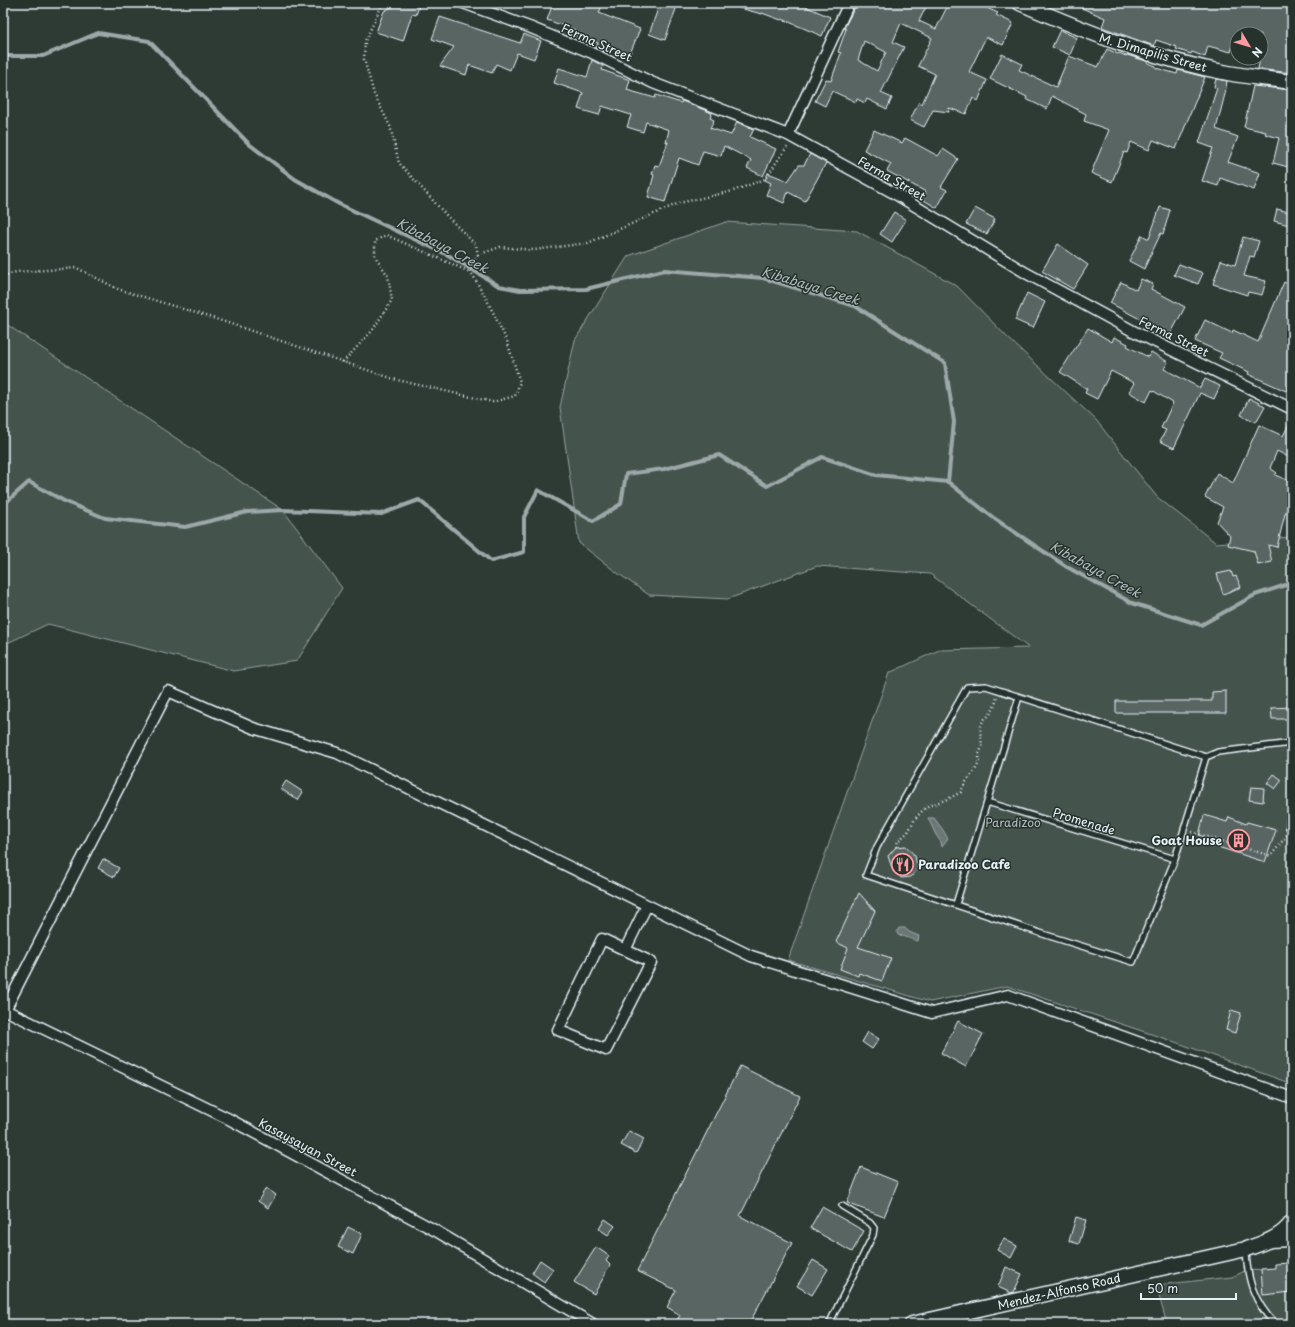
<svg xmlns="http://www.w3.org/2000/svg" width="1295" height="1327" font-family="'Playpen Sans',sans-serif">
<rect width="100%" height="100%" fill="#2e3b35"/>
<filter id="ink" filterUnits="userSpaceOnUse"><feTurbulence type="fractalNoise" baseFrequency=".025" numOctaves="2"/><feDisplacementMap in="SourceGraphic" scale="8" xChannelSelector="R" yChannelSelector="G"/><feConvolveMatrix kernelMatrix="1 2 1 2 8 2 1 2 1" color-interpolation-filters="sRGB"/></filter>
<g filter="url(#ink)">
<path fill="#45524e" stroke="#96a2a3" d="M726 222 857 231 957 286 1008 338 1096 420 1157 497 1216 543 1292 537V1084L1181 1044 1007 986 930 1002 788 960 889 673 939 650 1029 648 930 574 817 566 728 599 649 595 616 572 579 543 560 407 575 340 628 256Z
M3 322 283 510 342 588 297 661 234 671 48 624 3 645Z
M1247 1270 1292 1272V1324H1162L1166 1321 1156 1285 1232 1277Z"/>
<path fill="#6b7775" stroke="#9da8a9" d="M928 818H934L943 830 948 839 942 847 941 842 936 835Z
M899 928H905L909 932 919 936 918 941C911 940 906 936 898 935L897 932Z"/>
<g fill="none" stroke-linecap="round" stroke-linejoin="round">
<path stroke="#9da8a9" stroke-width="4" d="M3 56H43L98 33 149 41 249 144 295 179 339 204 448 255 499 286 520 290 586 289 664 270 763 278 855 306 945 363 954 422 948 482
M3 505 29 482 66 502 105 518 185 527 247 512 283 510 381 514 419 500 491 561 524 552V517L538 490 593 521 621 504 626 474 664 469 719 455 767 486 822 457 876 475 948 482 995 519 1067 567 1132 603 1201 625 1255 595 1292 583"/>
</g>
<path fill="#596563" stroke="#e8f1f8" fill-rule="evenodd" d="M399 3H420L416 15 412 14 403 41 376 32 384 11Z
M553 3H571L582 7 583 3H603L599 13 640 29 629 56 609 48 607 53 596 48 598 43 573 35 575 30 547 20Z
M660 3H667L677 6 665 40 649 34Z
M733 3H809L807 7 830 17 822 36 782 19 781 20 762 13V14L732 6Z
M857 3H928L919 21 936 29 949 3H976L998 13 996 15 1013 23 1003 45 986 37 969 72 987 80 978 101 973 98 966 114 949 108V112L933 110 924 127 910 120 919 102 922 104 935 74 918 66 932 38 901 23 893 42 904 47 881 93 892 98 887 109 867 99 865 103 857 99 856 102 832 91 825 106 815 101 826 79 831 81 841 53 838 52 846 29 844 28ZM864 41 886 52 877 71 858 60Z
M1070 3H1292V73L1258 69 1260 58H1261V34H1236L1231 52 1208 46 1205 57 1192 52 1191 54 1176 49 1177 47 1156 40 1154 46 1102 27 1105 18Z
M440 17 520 43 524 34 541 41 534 59 517 53 510 70 496 64 492 73 469 65 466 75 440 66 454 47 432 39Z
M1060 30 1077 38 1070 55 1052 47Z
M1107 49 1118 54 1119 53 1126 56 1127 55 1149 62 1148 63 1156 66V68L1177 74 1178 70 1205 77 1176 149 1153 140 1149 150 1131 142 1127 153 1124 152 1112 182 1091 173 1109 130 1084 121 1086 114 1052 96 1047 109 1026 99 1027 97 990 79 1002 54 1022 64 1019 70 1056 87 1069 56 1098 67Z
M592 60 603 66 602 70 630 80 627 90 655 98 656 95 681 103 682 101 712 113 710 118 714 120 710 128 731 135 737 122 754 129 750 137 776 149 763 176 747 168 751 160 724 146 721 156 703 151 698 165 679 158 665 202 648 197 654 175 652 174 655 165 659 166 668 142H666L669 130 646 122 643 132 627 127 631 115 602 106 599 115 578 109 583 93 554 83 559 68 587 77Z
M1216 79 1227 81 1225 94 1216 129 1238 137 1228 162 1260 173 1254 190 1220 178 1218 186 1202 181 1213 148 1199 143 1217 88 1214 87Z
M1253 86 1292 90V168L1273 163 1279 138 1265 134 1266 132 1244 127Z
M874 130 902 143 905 138 938 156 943 149 958 159 941 187 947 190 937 208 922 199 926 192 887 171 891 164 864 150Z
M810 154 826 163 805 201 788 192 784 203 766 195 771 183 765 180 768 173 788 181 799 165H804Z
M1160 207 1170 210 1163 234 1161 233 1144 269 1129 261 1142 235 1149 239Z
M975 208 995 219 987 234 966 224Z
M1277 209 1292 213 1289 225 1274 221Z
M894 212 906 220 892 242 880 234Z
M1243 237 1259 241 1254 257 1250 256 1244 276 1266 281 1262 295 1248 292 1247 295 1213 284 1221 260 1235 265Z
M1058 244 1088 265 1073 289 1042 271Z
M1179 264 1203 273 1198 284 1174 275Z
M1141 279 1153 284 1151 289 1185 307 1170 335 1110 303 1121 282 1136 290Z
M1284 282 1292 286V378L1286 391 1248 374 1249 372 1219 358 1222 353 1195 341 1205 320 1232 333 1233 330 1258 342Z
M1027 293 1045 302 1033 328 1015 320Z
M1088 328 1112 342 1114 337 1128 344 1127 346 1148 357 1151 352 1168 362 1164 369 1200 388 1205 379 1220 386 1214 399 1200 393 1174 448 1160 441 1166 430 1161 428 1173 403 1152 390 1146 402 1129 392 1134 383 1111 371 1097 399 1085 393 1087 389 1060 372Z
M1249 398 1265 406 1256 422 1241 415Z
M1292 418V459L1277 451 1270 468 1277 473 1275 475 1292 482V497L1285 514 1277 547 1268 545 1272 562 1258 565 1254 551 1228 545 1230 536 1217 522 1223 507 1205 497 1217 473 1233 483 1259 425 1283 436Z
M1231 571 1233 577 1236 576 1241 587 1223 594 1217 574Z
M1226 691V713H1116V701H1212V692Z
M1292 707V719H1272L1271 708Z
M1274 774 1282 780 1275 789 1267 783Z
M286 781 303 792 298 800 281 789Z
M1251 787 1264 788 1263 802 1249 800Z
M1204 815 1227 822 1229 817 1246 824 1247 822 1276 830 1265 862 1202 842 1204 837 1199 835Z
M906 846 915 856 918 869 911 877 901 878 892 868 888 856 896 847Z
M103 859 119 868 114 877 98 868Z
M859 893 875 911 858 947 891 958 882 981 859 973 858 976 840 969 848 948 836 942Z
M1231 1010 1241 1013 1235 1033 1226 1030Z
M958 1021 983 1034 966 1067 941 1053Z
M868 1032 879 1039 872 1049 862 1042Z
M740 1066 800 1096 740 1216 792 1243 749 1324H675L680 1315 667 1307 676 1290 637 1271Z
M629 1131 644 1139 636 1153 621 1145Z
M861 1167 898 1182 884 1217 847 1203Z
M266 1188 276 1195 268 1208 258 1201Z
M822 1207 864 1231 852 1252 810 1228Z
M1076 1217 1086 1220 1079 1244 1069 1241Z
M605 1219 615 1226 608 1235 599 1229Z
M348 1227 362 1234 353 1254 338 1247Z
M1004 1239 1017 1246 1011 1258 997 1250Z
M596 1247 609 1256 606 1261 610 1265 605 1273V1275L594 1294 574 1282Z
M540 1260 553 1269 544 1282 532 1273Z
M813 1260 828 1269 812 1295 797 1286Z
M1288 1263 1289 1277 1292 1276V1292L1263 1295 1261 1269 1275 1268V1264Z
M1006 1267 1022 1274 1014 1292 1011 1293 998 1287Z"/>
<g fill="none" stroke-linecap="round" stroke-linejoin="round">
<defs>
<path id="service" d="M1206 757 1175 859 1133 962 1046 935 866 875 877 847 967 687 986 686 1206 757 1218 752 1292 743
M987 802 1175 859
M1289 827 1292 803
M956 904 1019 697
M1246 1250C1247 1280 1254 1302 1275 1324
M829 1324 873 1235 874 1228 870 1223 842 1206
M1284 1324 1292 1323"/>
<path id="minor" d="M463 3 529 27 590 52 653 83 788 135 892 192 1026 273 1133 331 1292 409
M788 135 849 3
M602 939 651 962 606 1050 558 1030Z
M625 950 647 905
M3 1009 227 1118 436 1231 593 1324
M5 1010 168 691 253 728 337 753 751 956 932 1013 1008 995 1292 1098
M1268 1242 1292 1241"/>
<path id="secondary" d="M1020 3C1087 32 1156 60 1228 73 1249 77 1271 79 1292 82
M912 1324 1246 1249C1263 1243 1281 1238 1292 1222"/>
</defs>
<use href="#service" stroke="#e8f1f8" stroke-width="8"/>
<use href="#minor" stroke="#e8f1f8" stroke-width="13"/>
<use href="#secondary" stroke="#e8f1f8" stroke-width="17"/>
<path stroke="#e8f1f8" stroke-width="2.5" stroke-dasharray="1 3" stroke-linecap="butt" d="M383 3 365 41 364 59 374 94 390 126 399 163 447 216 476 245 478 255
M3 276 16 272 77 268 118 289 222 321 397 380 493 402 515 396 520 382 507 341 485 296 468 267 478 255 500 247 534 250 588 243 679 203 733 191 765 179 787 147
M343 362 372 331 392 300 388 276 375 256V241L386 235 470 272
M1192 832 1271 856 1287 835
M896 847 898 841 908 832 915 819 923 810 928 806 948 799 961 792C966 776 981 771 979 754 986 742 976 735 983 721 985 718 988 717 990 714 994 709 996 703 997 697"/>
<use href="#service" stroke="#26332d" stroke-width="5"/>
<use href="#minor" stroke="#26332d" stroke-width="10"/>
<use href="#secondary" stroke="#26332d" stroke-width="14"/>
</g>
</g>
<defs>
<symbol id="building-ring" viewBox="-11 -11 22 22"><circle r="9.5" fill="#26332d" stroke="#ff9aa2" stroke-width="1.5"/><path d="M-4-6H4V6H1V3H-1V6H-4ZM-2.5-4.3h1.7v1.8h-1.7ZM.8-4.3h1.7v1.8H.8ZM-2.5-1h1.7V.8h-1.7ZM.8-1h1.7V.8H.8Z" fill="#ff9aa2"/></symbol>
<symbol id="restaurant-ring" viewBox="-11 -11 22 22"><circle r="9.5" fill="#26332d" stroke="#ff9aa2" stroke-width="1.5"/><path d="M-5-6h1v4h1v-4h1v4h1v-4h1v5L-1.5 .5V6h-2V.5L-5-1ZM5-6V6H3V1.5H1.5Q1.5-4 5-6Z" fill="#ff9aa2"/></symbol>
</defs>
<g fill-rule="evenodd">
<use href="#building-ring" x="1226" y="828" width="25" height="25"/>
<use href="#restaurant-ring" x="890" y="852" width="25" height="25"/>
</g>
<g text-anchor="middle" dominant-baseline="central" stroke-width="3" stroke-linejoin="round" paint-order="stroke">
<g font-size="12" fill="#e8f1f8" stroke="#26332d">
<text transform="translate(597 42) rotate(24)">Ferma Street</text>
<text transform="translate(1153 52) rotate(16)">M. Dimapilis Street</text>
<text transform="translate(892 178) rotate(30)">Ferma Street</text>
<text transform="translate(1174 336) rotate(26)">Ferma Street</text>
<text transform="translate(1084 821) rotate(17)">Promenade</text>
<text transform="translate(308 1147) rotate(28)">Kasaysayan Street</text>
<text transform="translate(1059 1291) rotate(-13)">Mendez-Alfonso Road</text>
</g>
<g font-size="12" fill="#afb9bc" stroke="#26332d">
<text x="1013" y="822">Paradizoo</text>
</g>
<g font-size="12" font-weight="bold" fill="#e8f1f8" stroke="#26332d" text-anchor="end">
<text x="1222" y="840">Goat House</text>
<text x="918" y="864" text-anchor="start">Paradizoo Cafe</text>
</g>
<g font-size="13" font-style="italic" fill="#b0babd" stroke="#26332d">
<text transform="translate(443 245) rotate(28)">Kibabaya Creek</text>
<text transform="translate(811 285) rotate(17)">Kibabaya Creek</text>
<text transform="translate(1096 569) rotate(29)">Kibabaya Creek</text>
</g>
</g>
<rect width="1295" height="1327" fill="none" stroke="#26332d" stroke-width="16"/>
<rect x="8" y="8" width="1279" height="1311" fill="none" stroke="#e8f1f8" stroke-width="1.5" filter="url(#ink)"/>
<g transform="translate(1249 46) rotate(128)"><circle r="19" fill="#26332d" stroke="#747f7e"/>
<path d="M0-3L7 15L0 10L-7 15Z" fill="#ff9aa2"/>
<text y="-6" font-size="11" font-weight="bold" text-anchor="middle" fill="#e8f1f8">N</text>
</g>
<path d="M1141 1293v6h95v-6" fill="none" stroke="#e8f1f8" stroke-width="2"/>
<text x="1147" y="1293" font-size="12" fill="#e8f1f8" stroke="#26332d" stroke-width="3" paint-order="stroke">50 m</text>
</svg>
